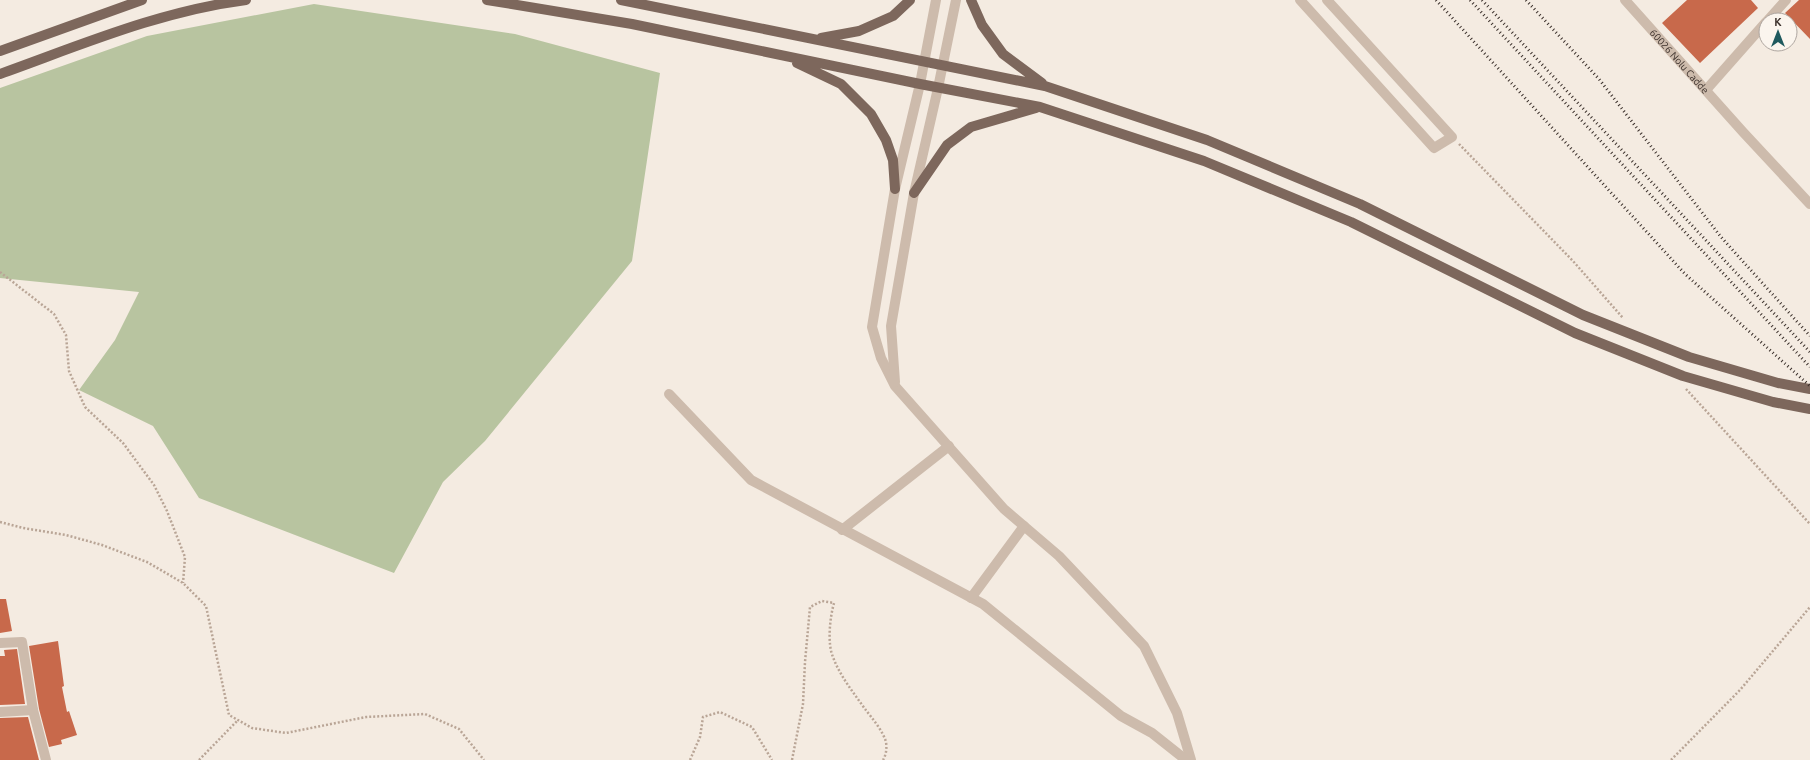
<svg xmlns="http://www.w3.org/2000/svg" width="1810" height="760" font-family="Ubuntu,sans-serif">
<rect width="100%" height="100%" fill="#f4ebe1"/>
<path fill="#b8c4a0" d="M314 4 515 34 660 73 632 261 485 441 443 482 394 573 199 498 153 426 79 390 115 340 139 292 0 278V88L147 36Z"/>
<path fill="#c8694b" d="M1687 0H1751L1758 8 1700 63 1662 23Z
M1799 0H1810V39L1785 13Z
M0 599H6L12 631 0 633Z
M58 641 64 686 62 687 67 712 69 711 77 735 61 740 62 744 49 747 39 709 29 646Z
M17 649 25 704 0 705V656H5L4 650Z
M28 717 39 760H0V718Z"/>
<g fill="none" stroke-linecap="round" stroke-linejoin="round">
<path stroke="#b9a596" stroke-width="2.5" stroke-dasharray="2 2" stroke-linecap="butt" d="M1459 144 1573 261 1623 318
M0 272 54 314 66 335 69 371 85 407 123 443 154 485 167 511 185 557 183 583
M1686 389 1810 524
M0 522 23 528 66 535 102 545 147 562 183 583 206 606 229 715 252 728 286 733 366 717 425 714 459 729 484 760
M199 760 238 720
M690 760 700 737 703 717 720 712 752 727 772 760
M792 760 803 704 805 662 810 607 822 601 834 603C830 617 827 643 833 657 840 676 853 692 865 709 872 718 883 731 886 742 887 749 886 755 883 760
M1671 760 1740 690 1810 607"/>
<g stroke="#cdbbac" stroke-width="10">
<path d="M936 0 920 84 895 189 872 327 881 358 895 386 1004 509 1059 556 1144 646 1177 713 1191 760"/>
<path d="M1300 0 1434 148 1452 137 1327 0"/>
<path id="s1" d="M1625 0 1743 132 1810 204"/>
<path d="M1768 20 1786 0"/>
<path d="M1706 90 1766 22"/>
<path d="M895 382 891 326 914 193 938 88 956 0"/>
<path d="M669 394 751 480 983 604 1121 716 1152 733 1186 760"/>
<path d="M842 530 949 446"/>
<path d="M971 598 1024 526"/>
<path d="M0 643 22 642 33 710 46 760"/>
<path d="M0 712 33 710"/>
</g>
<path stroke="#7d675c" stroke-width="10" d="M487 0 632 24 920 84 1040 107 1204 161 1351 222 1575 333 1683 376 1773 402 1810 409
M621 0 1045 86 1207 140 1360 204 1583 315 1689 357 1778 383 1810 389
M971 0 982 25 1003 54 1042 83
M821 38 859 31 893 16 910 0
M0 51 142 0
M797 63 841 84 871 114 886 140 893 160 895 189
M0 74C81 45 160 11 246 0
M914 193 947 145 971 127 1036 108"/>
<path stroke="#3b302b" stroke-width="3" stroke-dasharray="1 3" stroke-linecap="butt" d="M1436 0 1685 274 1810 386
M1470 0 1810 367
M1482 0 1810 352
M1526 0 1599 79 1721 237 1810 336"/>
</g>
<g text-anchor="middle" dominant-baseline="central" stroke-width="4" stroke-linejoin="round" paint-order="stroke">
<g font-size="10" fill="#3b302b" stroke="#fbf5ee">
<text stroke="none"><textPath href="#s1" startOffset="82">60026 Nolu Cadde</textPath></text>
</g>
</g>
<g transform="translate(1778 32)"><circle r="19" fill="#fbf5ee" stroke="#aea6a0"/>
<path d="M0-3L7 15L0 10L-7 15Z" fill="#1f5a5e"/>
<text y="-6" font-size="11" font-weight="bold" text-anchor="middle" fill="#3b302b">K</text>
</g>
</svg>
